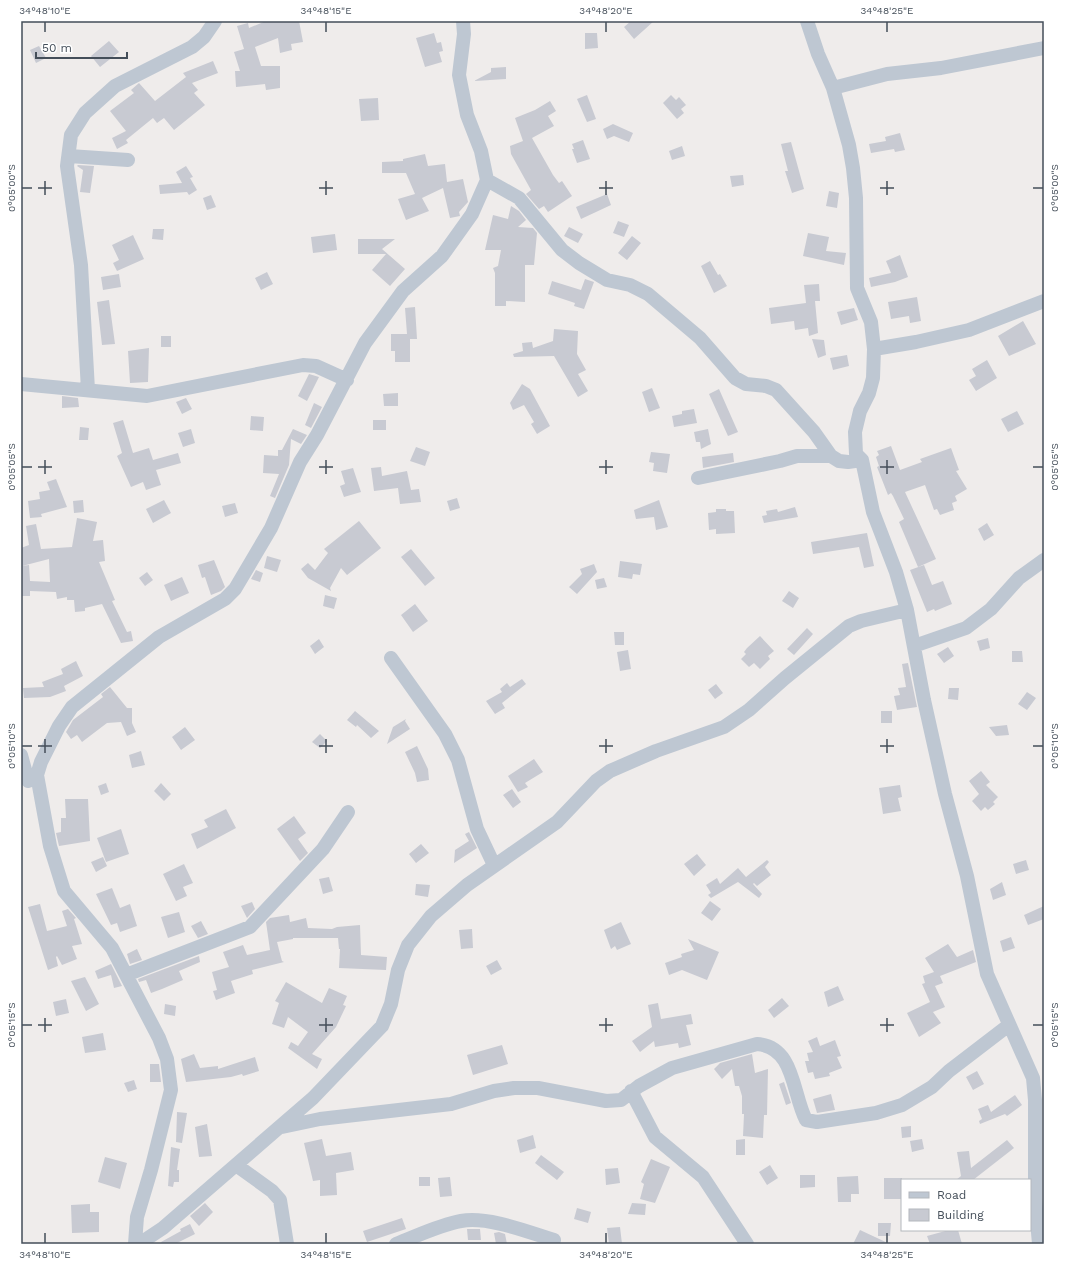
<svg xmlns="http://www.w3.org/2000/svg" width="1065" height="1265" font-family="'Work Sans',sans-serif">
<rect width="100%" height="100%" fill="#efeceb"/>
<path fill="#c8cad2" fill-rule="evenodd" d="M266 21H299L303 42 291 44 292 50 280 53 278 38 255 47 261 66H280V88L266 90 265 84 236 87 235 71H240L234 52 244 49 237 26 248 23 249 28Z
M631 21H654L634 39 624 27Z
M434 33 437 43 441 42 443 51 439 52 442 62 425 67 416 38Z
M585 33H597L598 48 585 49Z
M109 41 119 52 100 67 91 56Z
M39 46 46 58 36 63 30 50Z
M213 61 218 73 192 83 198 90 194 93 205 105 174 130 164 118 157 123 153 118 126 140 128 143 117 149 112 138 126 131 110 111 134 93 131 90 139 83 155 101 186 77 183 73Z
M506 67V79L474 81 491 72V68Z
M587 95 596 119 587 122 577 99Z
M671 95 676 100 679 97 686 105 681 109 684 113 677 119 663 103Z
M378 98 379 120 361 121 359 99Z
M550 101 556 111 548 116 554 126 532 138 553 175 559 183 562 181 572 196 548 212 544 206 539 209 526 194 531 190 511 154 510 146 523 141 515 118 535 110Z
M613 124 633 133 629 142 614 136 607 139 603 129Z
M900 133 905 150 895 152 894 149 871 153 869 144 886 141 885 137Z
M583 140 590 159 577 163 572 149H574L572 144Z
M791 142 804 189 792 193 785 171H788L781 144Z
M682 146 685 156 672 160 669 151Z
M425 154 428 166 445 164 447 182 463 179 468 202 459 212 460 216 450 218 443 188 422 198 429 211 406 220 398 199 415 194 406 173H382V162L403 161V159Z
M78 165 94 166 90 193 80 192 83 170 77 166Z
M186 166 193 177 190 178 197 190 189 195 187 192 160 194 159 185 182 183 176 172Z
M743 175 744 185 732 187 730 176Z
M829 191 839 193 837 208 826 206Z
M607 194 611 205 581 219 576 207Z
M211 195 216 207 207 210 203 198Z
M511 206 519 211 526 220 518 227 533 228 537 233 534 265H525V302L506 301V306H495V273L493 268 498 266 501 250H485L493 215 508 219Z
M618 221 629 225 624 237 613 233Z
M569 227 583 234 578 243 564 236Z
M153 229H164L163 240 152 239Z
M808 233 829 237 826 251 846 253 844 265 803 256Z
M335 234 337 250 313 253 311 237Z
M133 235 144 259 117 271 113 263 119 260 112 245Z
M632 236 641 243 627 260 618 253Z
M358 239H395L382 249 405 269 390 286 372 270 386 254H358Z
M900 255 908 277 895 282 871 287 869 278 891 273 886 261Z
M710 261 718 275 720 274 727 286 714 293 701 266Z
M267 272 273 284 261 290 255 278Z
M119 274 121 287 103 290 101 277Z
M585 279 594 282 584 309 574 306 575 303 548 294 552 281 581 290Z
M819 284 820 301H815L818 333 809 336 808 328 795 330 794 321 771 324 769 308 806 303 804 285Z
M917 297 921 321 910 323 909 316 891 319 888 302Z
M109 300 115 344 102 345 97 302Z
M415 307 417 339H410V362H395V351H391V334H407L405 308Z
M854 308 858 320 841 325 837 312Z
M1023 321 1036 344 1009 356 998 336Z
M554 329 578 331 577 354 586 370 578 374 588 391 578 397 554 356 514 357 513 354 523 351 522 343 532 342 533 348 553 341Z
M161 336H171V347H161Z
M812 339 824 340 826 355 818 358Z
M149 348 148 382 130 383 128 351Z
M847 355 849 366 833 370 830 358Z
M987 360 997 378 976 391 969 380 976 376 972 369Z
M309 374 319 377 307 401 298 396Z
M522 384 530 389 550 426 537 434 531 424 534 422 524 405 513 410 510 403Z
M652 388 660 408 649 412 642 392Z
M719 389 738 432 728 436 709 394Z
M398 393V406H384L383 394Z
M62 396 78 398 79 407 62 408Z
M186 398 192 409 182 414 176 402Z
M314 403 322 407 311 428 305 425Z
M694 409 697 423 674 427 672 416 682 414V411Z
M1017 411 1024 424 1008 432 1001 419Z
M251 416 264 417 263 431 250 430Z
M123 420 133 453 149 448 153 460 178 453 181 463 156 470 161 485 146 490 143 482 131 487 117 456 122 453 113 423Z
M373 420H386V430H373Z
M80 427 89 428 88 440H79Z
M191 429 195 443 183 447 178 433Z
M293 429 307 435 301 444 291 439 289 465 275 498 270 496 279 474 263 473 264 455 278 456V450H282Z
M708 429 711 444 701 449 700 442H696L694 432Z
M891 446 900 470 922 462 920 459 951 448 959 470 956 471 967 489 955 496 957 501 952 503 954 510 940 515 937 509 934 510 925 485 905 492 936 559 918 567 899 522 904 519 893 496 891 493 888 495 877 467 879 466 876 457 879 455 877 451Z
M416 447 430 452 425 466 410 461Z
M651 452 670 454 667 473 653 471 654 463 649 462Z
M733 453 734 462 703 468 702 457Z
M381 467 382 476 407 471 411 490 419 489 421 502 400 504 398 488 374 491 371 468Z
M353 468 361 492 344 497 340 486 345 484 341 471Z
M56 479 67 507 41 514 42 517 30 518 28 501 40 499 39 492 50 490 47 482Z
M457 498 460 508 450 511 447 501Z
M83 500 84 512 74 513 73 501Z
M164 500 171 513 153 523 146 509Z
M659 500 668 527 656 530 654 517 636 519 634 510Z
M235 503 238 513 225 517 222 506Z
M795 507 798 517 764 523 762 516 767 515 766 511 777 509 778 512Z
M716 509H726V511H734L735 533 716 534V529L709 530 708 513 716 512Z
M77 518 97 522 93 541 103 540 105 561 99 562 115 600 112 601 127 632 131 631 133 641 121 643 102 604 85 608V611L75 612 74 600H67V597L57 599 56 592 30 591V596H21V548L29 545 26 526 36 524 41 549 72 547ZM49 559 50 582 30 581 29 565 22 566Z
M359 521 381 548 347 575 341 568 330 588 331 591 308 578 301 569 308 563 315 570 328 553 324 549Z
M987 523 994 535 984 541 978 529Z
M867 533 874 566 864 568 859 547 813 554 811 542Z
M411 549 435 578 425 586 401 557Z
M267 556 281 560 277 572 264 568Z
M214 560 225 587 221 591 211 595 205 577 202 578 198 565Z
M620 561 642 564 640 575 633 574 632 579 618 577Z
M594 564 597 572 577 594 569 587 582 574 580 569Z
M924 565 932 585 943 581 952 604 935 611 934 609 927 612 910 570Z
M256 570 263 573 260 582 251 579Z
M147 572 153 580 145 586 139 578Z
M182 577 189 593 171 601 164 585Z
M604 578 607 587 597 589 595 580Z
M789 591 799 598 793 608 782 601Z
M325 595 337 598 334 609 323 606Z
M415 604 428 621 413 632 401 615Z
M807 628 813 634 794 655 787 649Z
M614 632H624V645H615Z
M760 636 774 651 768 656 770 659 760 669 754 663 749 667 741 659 746 654 744 652 747 648Z
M988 638 990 648 980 651 977 641Z
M319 639 324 647 315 654 310 646Z
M948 647 954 656 944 663 937 654Z
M628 650 631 669 620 671 617 652Z
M1012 651H1022L1023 662H1012Z
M76 661 83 676 64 686 66 691 50 697 24 698 23 688 44 687 42 682 63 674 61 669Z
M908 663 917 707 897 710 894 696 900 695 898 688 906 687 902 664Z
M522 679 526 684 502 703 505 708 495 714 486 701 502 692 500 689 507 683 510 687Z
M716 684 723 693 715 699 708 690Z
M110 687 127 708H132V723L136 732 127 736 121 722 107 723 82 742 77 735 71 739 66 732 73 720 103 697 101 694Z
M949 688H959L958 700 948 699Z
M1027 692 1036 698 1027 710 1018 704Z
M355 711 379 731 371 738 357 725 356 727 347 720Z
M881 711H892V723H881Z
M406 719 405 721 410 729 387 744 393 727Z
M1007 725 1009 735 996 736 989 727Z
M185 727 195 740 181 750 172 737Z
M320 734 327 741 320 748 312 742Z
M417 746 428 769 429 780 417 782 415 773 405 752Z
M141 751 145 765 132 768 129 755Z
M534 759 543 772 525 783 528 787 518 792 508 776Z
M981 771 990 782 986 785 998 797 993 802 995 804 988 810 985 807 981 811 972 801 979 794 969 781Z
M106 783 109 792 101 795 98 786Z
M161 783 171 794 164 801 154 791Z
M900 785 902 797 898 798 901 811 883 814 879 788Z
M512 789 521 802 513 808 503 795Z
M65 799H88L90 841 59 846 56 833 61 832V818H66Z
M226 809 236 828 197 849 191 834 208 827 204 820Z
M294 816 306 833 298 839 308 853 300 861 277 829Z
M121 829 129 854 106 862 97 838Z
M469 832 477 848 454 863 455 850 469 841 465 834Z
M421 844 429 853 416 863 409 854Z
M697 854 706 865 694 876 684 864Z
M103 857 107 866 96 872 91 862Z
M767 860 769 862 765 867 771 875 757 886 754 883 753 884 762 894 759 898 738 882 711 898 708 895 711 893 706 885 717 878 720 884 738 868 746 877Z
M1026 860 1029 870 1016 874 1013 864Z
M184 864 193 883 183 887 187 896 176 901 163 874Z
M329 877 333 891 323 894 319 879Z
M1002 882 1006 895 993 900 990 889Z
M416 884 430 885 428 897 415 895Z
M112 888 120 908 130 904 137 926 120 932 117 923 111 925 96 894Z
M710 901 721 909 712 921 701 913Z
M252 902 255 909 247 918 241 906Z
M40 904 47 931 67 926 62 911 68 909 76 918 74 919 82 944 72 946 77 959 62 965 57 956 56 957 58 966 48 970 28 907Z
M1044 906V919L1028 925 1024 915Z
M179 912 185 932 168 938 161 917Z
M289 915 290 922 306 918 308 928 332 929 337 927 360 925 361 955 387 957 386 970 339 968 340 949H339L338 938H293V939L277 942 282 961 284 962 252 970 253 974 231 981 235 993 216 1000 213 991 217 990 212 972 229 967 223 952 243 945 247 955 270 950 266 922 270 918Z
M201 921 208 934 198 938 191 926Z
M621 922 631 944 617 950 615 946 611 949 604 930Z
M472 929 473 948 461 949 459 930Z
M1011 937 1015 948 1003 952 1000 941Z
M688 939 719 952 707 980 682 970 669 975 665 963 682 957 681 954 694 950Z
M948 944 957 957 973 950 976 962 940 976 943 983 935 986 945 1007 933 1012 941 1023 919 1037 907 1013 930 1002 922 984 925 983 923 976 934 972 925 958Z
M137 949 142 960 130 964 127 954Z
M199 956 200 962 179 971 183 980 162 989 151 993 146 980 139 982 138 979Z
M497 960 502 969 491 975 486 966Z
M111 964 122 986 114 988 111 975 98 979 95 971Z
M85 977 99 1004 86 1011 71 981Z
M286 982 322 1003 329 988 347 996 343 1005 346 1006 336 1027 312 1054 322 1059 317 1069 288 1048 291 1042 298 1046 308 1032 288 1017 284 1028 272 1024 279 1003 275 1001Z
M838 986 844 1000 828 1007 824 992Z
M782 998 789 1006 774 1018 768 1010Z
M66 999 69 1013 56 1016 53 1002Z
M658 1003 661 1019 691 1014 693 1024 686 1025 691 1045 679 1048 678 1043 655 1047 654 1041 640 1052 632 1041 652 1027 648 1005Z
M165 1004 176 1006 175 1016 164 1014Z
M103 1033 106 1050 85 1053 82 1037Z
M817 1037 820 1046 835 1040 841 1056 837 1057 842 1068 829 1073 830 1076 815 1079 813 1072 808 1073 805 1061H809L807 1053 813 1052 808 1041Z
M502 1045 508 1064 473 1075 467 1055Z
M194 1054 200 1068 218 1066V1069L255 1057 259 1071 243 1076 242 1074 231 1077 186 1082 181 1059Z
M752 1054 755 1073 768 1069 767 1115H764L763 1138 743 1136 744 1114H742V1096L739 1086H735L732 1069 722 1079 714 1069 720 1063Z
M150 1064H159L161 1082H150Z
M977 1071 984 1084 973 1090 966 1077Z
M134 1080 137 1089 128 1092 124 1083Z
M784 1082 791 1103 786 1105 779 1084Z
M831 1094 835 1110 817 1113 813 1099Z
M1015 1095 1022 1105 1007 1116 1005 1114 980 1124 979 1121 982 1119 978 1109 988 1105 991 1112Z
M177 1112 187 1113 182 1143 176 1142Z
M207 1124 212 1156 199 1157 195 1127Z
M911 1126V1137L902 1138 901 1127Z
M533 1135 536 1148 520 1153 517 1140Z
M322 1139 326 1156 351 1152 354 1170 336 1173 337 1195 320 1196V1180L313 1181 304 1143Z
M745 1139V1155H736V1140Z
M922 1139 924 1149 912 1152 910 1141Z
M1007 1140 1014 1148 973 1180H956L961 1176 957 1152 969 1151 971 1168Z
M171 1147 180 1149 177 1170H179V1182H174L173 1187 168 1186Z
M541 1155 564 1172 557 1180 535 1163Z
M105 1157 127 1163 120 1189 98 1182Z
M651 1159 670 1167 655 1203 640 1199 644 1184 641 1182Z
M770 1165 778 1178 767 1185 759 1172Z
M618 1168 620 1183 606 1185 605 1169Z
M800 1175H815V1187L800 1188Z
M858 1176 859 1194H851V1202H838L837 1177Z
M419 1177H430V1186H419Z
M450 1177 452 1196 440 1197 438 1178Z
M884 1178H902V1199H884Z
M205 1203 213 1212 199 1226 190 1216Z
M632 1203 646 1204 645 1215 628 1214Z
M90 1204V1212H99V1232L72 1233 71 1205Z
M577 1208 591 1212 588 1223 574 1219Z
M402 1218 406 1229 367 1242 363 1231Z
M878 1223H891L890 1236H878Z
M190 1224 195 1234 175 1244H162L161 1242 181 1231 180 1229Z
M620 1227 622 1244H609L607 1228Z
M467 1229H480L481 1240H468Z
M860 1230 890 1244H853Z
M949 1230H958L962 1244H930L927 1236Z
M499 1232 505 1234 507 1244H496L494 1233Z"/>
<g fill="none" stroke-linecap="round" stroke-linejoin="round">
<path stroke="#bec7d2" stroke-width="14" d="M807 21 818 54 833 88 849 145 853 168 856 198 857 288 871 322 874 349 873 378 869 393 860 411 855 432 856 454 862 460 873 512 896 572 907 610 924 700 945 794 967 876 987 974 1033 1078 1035 1100V1198L1039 1244
M833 88 887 74 941 68 1044 48
M69 156 128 160
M487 180 519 198 562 250 579 263 607 280 630 285 648 294 700 338 735 378 746 384 766 386 776 390 814 432 831 456 839 461 848 462 862 460
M874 349 916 342 969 330 1044 301
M21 384 147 396 303 365 316 366 347 380
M88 390 81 265 67 166 71 135 85 113 115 86 192 47 204 37 215 21
M698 478 780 461 797 456H831
M914 646 966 628 991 609 1019 578 1044 560
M391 658 445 734 458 760 477 829 494 865
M21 755 28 781
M126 975 250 927 323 849 348 812
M631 1091 655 1137 703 1177 747 1244
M282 1127 320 1119 451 1104 494 1091 514 1088H538L606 1101 621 1100 639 1086 672 1068 757 1044C795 1047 792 1093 806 1120L817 1122 876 1113 902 1105 932 1087 949 1071 1009 1025
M236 1165 272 1191 280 1200 287 1244
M135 1244 137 1217 151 1170 171 1090 167 1059 159 1038 112 948 64 891 50 846 37 775 41 762 59 726 72 707 159 637 225 599 235 589 271 528 300 462 317 435 365 343 403 291 442 256 472 214 487 180 481 151 467 115 459 75 464 34 463 21
M139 1244 163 1228 313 1098 382 1026 391 1004 398 970 408 945 431 916 467 885 557 822 596 781 610 771 656 751 724 727 749 710 785 678 849 626 861 621 907 610
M396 1244C417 1236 439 1225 461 1221 488 1216 528 1232 554 1240"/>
</g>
<path fill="none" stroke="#444e59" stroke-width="1.5" d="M45 22V32M326 22V32M606 22V32M887 22V32M45 181V195M326 181V195M606 181V195M887 181V195M22 188H32M38 188H52M319 188H333M599 188H613M880 188H894M1033 188H1043M45 460V474M326 460V474M606 460V474M887 460V474M22 467H32M38 467H52M319 467H333M599 467H613M880 467H894M1033 467H1043M45 739V753M326 739V753M606 739V753M887 739V753M22 746H32M38 746H52M319 746H333M599 746H613M880 746H894M1033 746H1043M45 1018V1032M326 1018V1032M606 1018V1032M887 1018V1032M22 1025H32M38 1025H52M319 1025H333M599 1025H613M880 1025H894M1033 1025H1043M45 1233V1243M326 1233V1243M606 1233V1243M887 1233V1243"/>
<rect width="1065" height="1265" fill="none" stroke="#ffffff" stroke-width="44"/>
<rect x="901" y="1179" width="130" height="52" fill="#ffffff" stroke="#b4b8bd"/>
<rect x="909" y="1192" width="20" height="6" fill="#bec7d2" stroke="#b4b8bd"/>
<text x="937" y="1199" font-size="12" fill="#444e59">Road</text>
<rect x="909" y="1209" width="20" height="12" fill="#c8cad2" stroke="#b4b8bd"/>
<text x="937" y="1219" font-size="12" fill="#444e59">Building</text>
<path d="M36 52v6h91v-6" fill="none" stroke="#444e59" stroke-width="2"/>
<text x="42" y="52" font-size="12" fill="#444e59" stroke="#ffffff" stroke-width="3" paint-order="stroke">50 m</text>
<rect x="22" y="22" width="1021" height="1221" fill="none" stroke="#444e59" stroke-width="1.5"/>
<g font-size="10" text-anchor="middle" fill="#444e59">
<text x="45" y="14">34°48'10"E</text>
<text x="326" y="14">34°48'15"E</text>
<text x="606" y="14">34°48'20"E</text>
<text x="887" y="14">34°48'25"E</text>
<text transform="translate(11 188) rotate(-90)" y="4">0°05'00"S</text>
<text transform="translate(1054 188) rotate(-90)" y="4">0°05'00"S</text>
<text transform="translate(11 467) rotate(-90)" y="4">0°05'05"S</text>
<text transform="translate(1054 467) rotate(-90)" y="4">0°05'05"S</text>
<text transform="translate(11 746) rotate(-90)" y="4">0°05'10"S</text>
<text transform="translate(1054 746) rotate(-90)" y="4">0°05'10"S</text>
<text transform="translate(11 1025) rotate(-90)" y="4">0°05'15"S</text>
<text transform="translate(1054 1025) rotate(-90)" y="4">0°05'15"S</text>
<text x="45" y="1258">34°48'10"E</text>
<text x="326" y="1258">34°48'15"E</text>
<text x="606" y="1258">34°48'20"E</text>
<text x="887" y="1258">34°48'25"E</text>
</g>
</svg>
